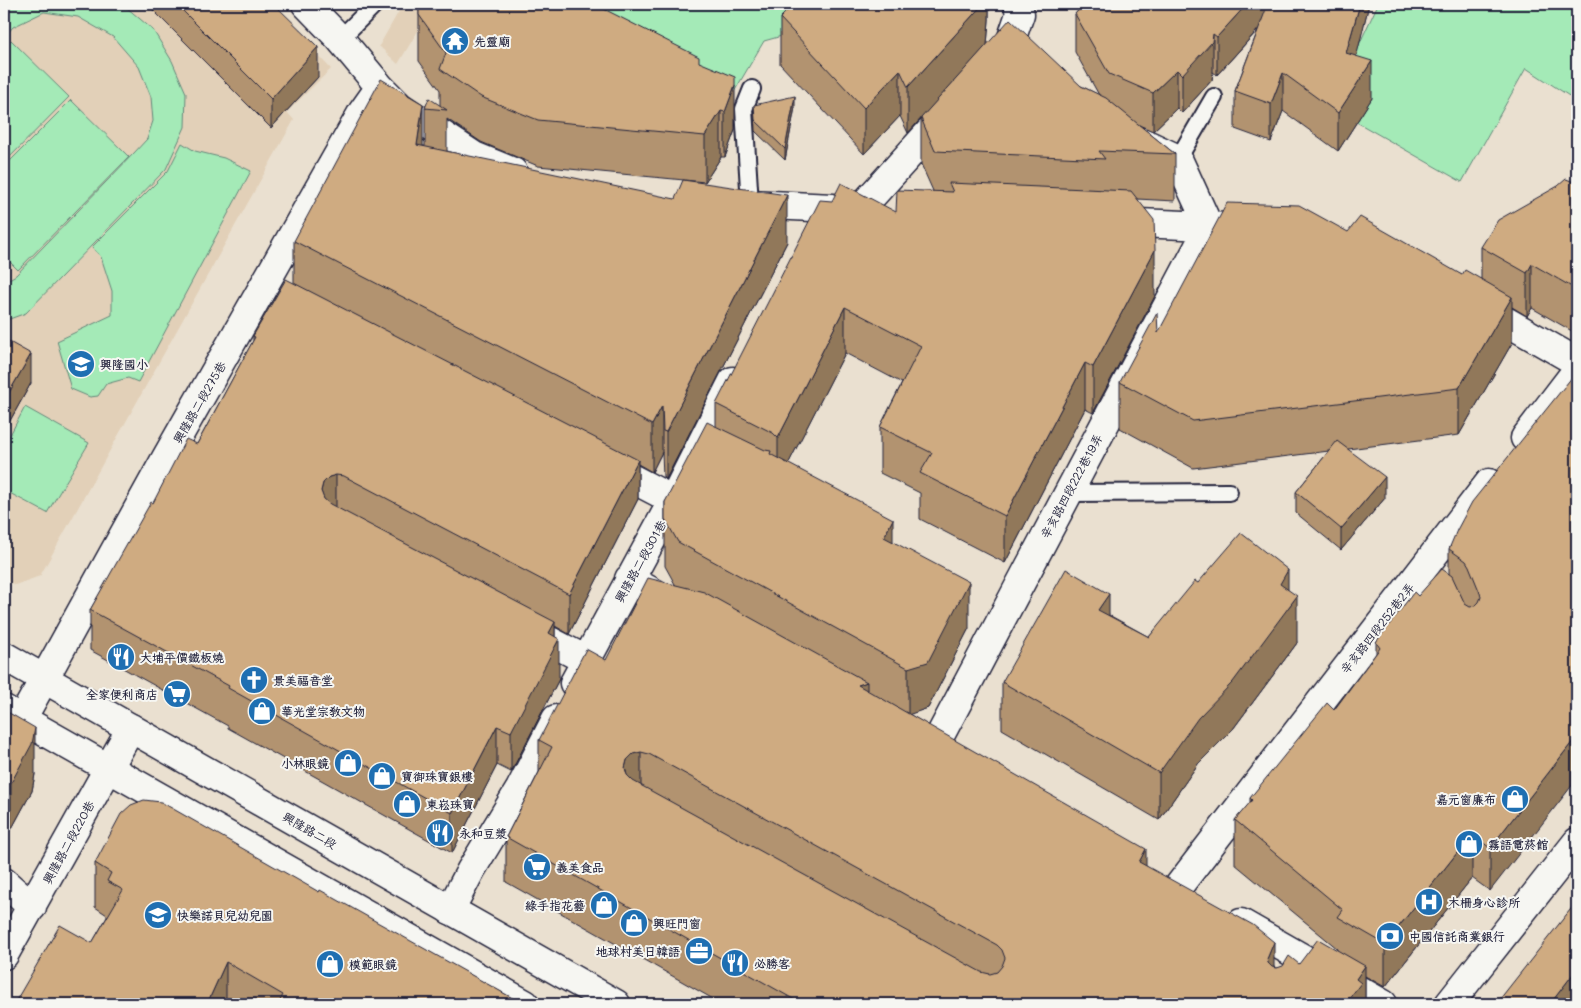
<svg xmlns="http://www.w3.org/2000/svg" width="1581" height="1008" font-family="Mali,'LXGW WenKai TC',sans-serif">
<rect width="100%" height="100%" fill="#eae0d0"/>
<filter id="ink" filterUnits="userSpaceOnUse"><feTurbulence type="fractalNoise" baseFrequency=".02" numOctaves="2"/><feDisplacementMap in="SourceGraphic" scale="10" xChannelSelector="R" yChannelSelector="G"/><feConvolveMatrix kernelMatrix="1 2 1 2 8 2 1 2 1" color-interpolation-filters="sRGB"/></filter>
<g filter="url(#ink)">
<path fill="#e2d0b8" d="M4 4H270L331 69 287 112 294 120 40 576 15 585 4 579Z
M403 4H434L398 64 379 46Z"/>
<path fill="#a4eab7" stroke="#638679" d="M4 4H120L126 7 153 30 172 61 186 93 185 127 166 169 26 313 4 321V282L16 275 134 153 147 139 153 121 151 97 139 67 113 37 78 17 44 12 13 27 4 37Z
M587 4H823L796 32 764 41 734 92Z
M1378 4H1577V101L1526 68 1462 182 1330 107Z
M11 40 69 97 4 163V47Z
M71 100 129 157 18 270 4 256V167Z
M182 143 195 151 224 158 251 171 138 382 128 378 106 384 98 396 90 397 71 389 57 341 112 315V291L101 257 92 247 168 171Z
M25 407 89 443 47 513 4 490V446Z"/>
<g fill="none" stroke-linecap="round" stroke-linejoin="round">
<defs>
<path id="lane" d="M340 39 375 4
M1178 159 1214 97
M750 204 744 109 752 89
M1068 493 1229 492"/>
<path id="street" d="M306 4 340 39 380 87 400 107 474 156 513 172
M1018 4 1020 14 1010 43 1024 56
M751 204 853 209
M860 209 946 114
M1116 222 1252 228
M1481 307 1577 362
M1525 438 1577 370
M606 465 673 500
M629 579 676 605
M525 628 586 660
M574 683 673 500 733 381
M22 719 166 458 363 111 380 87
M934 747 1209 227 1178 159 1142 142
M4 882 32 907
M1178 887 1489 483
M450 910 471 870 520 789 556 719
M1241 923 1383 1004
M4 955 131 728"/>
<path id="secondary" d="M4 656 616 1004
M4 709 525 1004
M1449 1004 1577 842"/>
</defs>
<use href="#lane" stroke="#22223b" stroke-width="20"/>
<use href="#street" stroke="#22223b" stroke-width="31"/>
<use href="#secondary" stroke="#22223b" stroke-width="31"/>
<use href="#lane" stroke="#f6f6f2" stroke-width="16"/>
<use href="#street" stroke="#f6f6f2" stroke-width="28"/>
<use href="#secondary" stroke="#f6f6f2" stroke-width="28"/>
</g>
<path fill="#b2936f" stroke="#22223b" d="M147 4H274L318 77 271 128Z
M419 4 699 62 735 130 725 157H721L705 182 538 166 481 142 447 119V151L787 242 666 479 663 477 662 452 652 472 638 464V499L569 634 555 626V637L559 679 511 772 497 765 452 853 228 728V726L90 650V610L153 503 197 444 253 341V336L294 283V241L423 146H425V108L440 106V90L419 61Z
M989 4V20L987 45 908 133 900 116 864 154 780 64V18Z
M1084 4H1369L1356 56 1372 98 1338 151 1283 111 1271 142 1235 129V91L1258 30 1217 75 1213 72 1212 80 1182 113 1177 108 1153 131 1139 125 1175 154V201L1137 199 1155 296 1093 413 1085 409 1005 563 920 519V493L880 473V427L902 383 845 353 788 464 893 542 969 628 928 708 909 714 1146 866 1274 967 1277 968 1299 964 1338 950V949L1235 864V820L1250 803V798L1334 710 1376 654V642L1418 596 1449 574V549L1577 371 1490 891 1472 878 1385 987 1365 976V1004H722L506 882V837L539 772V740L606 660 676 586 665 566V502L716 426V404L896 212 933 191 921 164V118L1081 86 1099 95 1075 52V14Z
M754 105 795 107 785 160 755 131Z
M1577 183V334L1532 308 1527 316 1512 307V343L1459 435 1348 449 1385 498 1341 550 1296 513V492L1329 451 1193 468 1120 428V382L1158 333 1348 232 1462 275 1481 279V247Z
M4 339 31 383 7 426 4 424Z
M1198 583 1288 590 1297 643 1233 729 1198 764 1159 820 1002 729V682L1109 615 1149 637Z
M4 710 35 774 32 791 11 830 4 825Z
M95 863 319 892 523 1004H14L92 943 107 917V915L95 907Z"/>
<path fill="#91785a" stroke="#22223b" d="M983 4H989V20L987 45 908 133V87Z
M1247 4H1281L1217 75V37Z
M1360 4H1369L1357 54 1346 91V53Z
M1213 34V72L1212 80 1182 113V75Z
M318 47V77L271 128V99Z
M1372 61V98L1338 151V113Z
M900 70V116L864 154V108Z
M1177 70V108L1153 131V93Z
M1283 73V111L1271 142V104Z
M735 85V130L725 157V112Z
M795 96V107L785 160V149Z
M423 104V150L417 145Z
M721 111V157L705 182V136Z
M787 195V242L666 479V432Z
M1155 250V296L1093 413V367Z
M1532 264V308L1527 316V273Z
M1512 297V343L1459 435V388Z
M845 307V353L778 484V438Z
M31 354V383L7 426V396Z
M1085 363V409L1005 563V516Z
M662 406V452L652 472V425Z
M638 460V499L569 634V594Z
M336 475V514L329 517 321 491 323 483 329 477Z
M1385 477V498L1341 550V529Z
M893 519V565L884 537Z
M1288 570V608L1297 596V643L1233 729 1198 764 1159 820V773Z
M969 582V628L928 708 908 715V668Z
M1109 594V640L1098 610Z
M555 622V647L559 639V679L511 772V732L549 633Z
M867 682V728L858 685Z
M497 726V765L452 853V813Z
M35 728V774L32 791 11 830V783Z
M1577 736V779L1490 891V848Z
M641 752V797L633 799 625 768 627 760 633 754Z
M1472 834V878L1385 987V944Z
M1146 849V894L1139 862Z
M1274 942V988L1267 959Z
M226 962V1004H207Z
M1365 966V1004H1345L1356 979Z
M1577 969V1004H1550Z"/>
<path fill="#cfab81" stroke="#22223b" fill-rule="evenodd" d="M176 4H274L318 47 271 99Z
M419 4H591L602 8 699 57V62L735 77V85L725 112 721 111 705 136 538 120 481 97 440 69 446 53 419 15Z
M794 4H983L908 87 900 70 864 108 780 18Z
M1084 4H1247L1217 37 1213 34 1212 42 1182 75 1177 70 1153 93 1109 74 1075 14Z
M1268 4H1360L1346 53 1372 61 1338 113 1283 73 1271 104 1235 91Z
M1010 19 1081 86 1106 98 1175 154 1099 151 1105 159 935 151 921 118Z
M381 79 423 104 417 145 675 199 683 180 787 195 666 432 663 431 662 406 652 425 294 241Z
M795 96 785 149 755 120 754 105Z
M429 98 447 110 425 108Z
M1566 179 1577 183V290L1532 264 1527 273 1481 247 1498 220 1558 186Z
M841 183 896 212 897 190 953 192 949 183 1131 191 1154 220 1155 250 1093 367 1085 363 1005 516 920 473 932 453 880 427 921 346 845 307 778 438 773 433 716 404 820 200 832 201Z
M1227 203 1299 205 1348 232 1360 217 1462 275 1465 270 1512 297 1459 388 1193 421 1120 382 1157 313 1158 333Z
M286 279 638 460 569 594 344 476 336 475 329 477 323 483 321 491 324 499 330 504 555 622 549 633 559 639 511 732 497 726 452 813 228 688 229 686 90 610 151 502 153 503 186 439 197 444 255 337 253 336Z
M4 339 31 354 7 396 4 394Z
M1577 371V736L1490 848 1472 834 1385 944 1338 917 1343 910 1235 820 1252 800 1250 798 1327 703 1334 710 1380 648 1376 642 1414 592 1418 596 1442 569 1452 576 1465 604 1470 607 1475 606 1479 602 1481 597 1480 593 1469 566 1466 561 1449 549 1457 530 1472 502Z
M707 422 765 450 771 451 770 454 893 519 884 537 969 582 928 662 908 668 678 542 665 519V502Z
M1337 441 1385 477 1341 529 1296 492Z
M1241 533 1288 570 1280 584 1297 596 1233 682 1198 718 1159 773 1002 682 1066 569 1109 594 1098 610 1149 637 1195 581 1198 583Z
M648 578 704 592 867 682 858 685 1146 849 1139 862 1253 925 1274 942 1267 959 1268 963 1272 967 1277 968 1283 966 1289 956 1299 964 1318 939 1365 966 1356 979 1361 983 1345 1004H802L506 837 552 747 539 740 586 649 606 660ZM641 752 649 754 997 945 1002 950 1005 958 1002 966 997 972 990 974 981 972 633 781 627 775 625 768 627 760 633 754Z
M4 710 35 728 32 744 11 783 4 779Z
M144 800 161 802 319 892 320 890 523 1004H278L283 995 226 962 207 1004H14L60 925 92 943 123 890 107 881 111 873 95 863 121 814 131 805Z
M1574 905 1577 907V969L1550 1004H1496Z"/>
</g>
<defs>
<symbol id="temple-disc" viewBox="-11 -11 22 22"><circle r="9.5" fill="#1f6fb2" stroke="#f6f6f2"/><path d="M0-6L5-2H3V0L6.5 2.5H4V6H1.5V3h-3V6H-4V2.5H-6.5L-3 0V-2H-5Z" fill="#fff"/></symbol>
<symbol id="school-disc" viewBox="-11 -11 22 22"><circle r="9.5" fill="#1f6fb2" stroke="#f6f6f2"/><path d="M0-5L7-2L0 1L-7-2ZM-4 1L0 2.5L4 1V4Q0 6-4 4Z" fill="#fff"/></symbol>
<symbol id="restaurant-disc" viewBox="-11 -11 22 22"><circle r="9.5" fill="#1f6fb2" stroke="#f6f6f2"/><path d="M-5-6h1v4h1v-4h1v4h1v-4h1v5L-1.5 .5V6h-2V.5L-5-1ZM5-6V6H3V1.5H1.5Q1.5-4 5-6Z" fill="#fff"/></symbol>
<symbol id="church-disc" viewBox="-11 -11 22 22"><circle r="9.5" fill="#1f6fb2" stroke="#f6f6f2"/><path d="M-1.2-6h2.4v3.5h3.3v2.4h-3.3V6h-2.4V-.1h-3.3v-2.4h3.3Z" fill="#fff"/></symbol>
<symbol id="supermarket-disc" viewBox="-11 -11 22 22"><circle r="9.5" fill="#1f6fb2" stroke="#f6f6f2"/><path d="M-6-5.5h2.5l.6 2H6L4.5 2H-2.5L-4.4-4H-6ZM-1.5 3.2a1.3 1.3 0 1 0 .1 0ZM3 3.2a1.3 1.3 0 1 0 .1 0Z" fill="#fff"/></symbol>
<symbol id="shop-disc" viewBox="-11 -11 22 22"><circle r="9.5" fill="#1f6fb2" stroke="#f6f6f2"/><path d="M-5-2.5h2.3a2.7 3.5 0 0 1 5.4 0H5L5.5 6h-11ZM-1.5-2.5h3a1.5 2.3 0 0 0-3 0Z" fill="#fff"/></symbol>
<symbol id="hospital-disc" viewBox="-11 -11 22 22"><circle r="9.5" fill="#1f6fb2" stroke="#f6f6f2"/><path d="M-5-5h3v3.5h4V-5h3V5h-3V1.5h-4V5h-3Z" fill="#fff"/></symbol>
<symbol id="bank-disc" viewBox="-11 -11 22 22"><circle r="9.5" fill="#1f6fb2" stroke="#f6f6f2"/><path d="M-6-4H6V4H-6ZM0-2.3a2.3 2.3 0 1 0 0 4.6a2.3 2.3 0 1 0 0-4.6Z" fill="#fff"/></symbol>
<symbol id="office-disc" viewBox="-11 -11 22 22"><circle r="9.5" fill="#1f6fb2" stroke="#f6f6f2"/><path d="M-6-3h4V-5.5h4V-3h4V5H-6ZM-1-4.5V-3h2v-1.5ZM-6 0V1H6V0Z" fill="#fff"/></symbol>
</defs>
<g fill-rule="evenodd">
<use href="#temple-disc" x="439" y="25" width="32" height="32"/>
<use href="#school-disc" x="65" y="348" width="32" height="32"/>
<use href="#restaurant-disc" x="105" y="641" width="32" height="32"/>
<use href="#church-disc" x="238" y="664" width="32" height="32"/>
<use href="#supermarket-disc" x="161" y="678" width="32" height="32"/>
<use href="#shop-disc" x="246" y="695" width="32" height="32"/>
<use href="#shop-disc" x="332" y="747" width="32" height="32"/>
<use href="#shop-disc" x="366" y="760" width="32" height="32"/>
<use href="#shop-disc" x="1499" y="783" width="32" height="32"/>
<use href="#shop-disc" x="391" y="788" width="32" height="32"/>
<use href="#restaurant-disc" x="424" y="817" width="32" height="32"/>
<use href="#shop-disc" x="1453" y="828" width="32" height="32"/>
<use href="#supermarket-disc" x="521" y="851" width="32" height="32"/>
<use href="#hospital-disc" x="1413" y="886" width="32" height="32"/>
<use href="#shop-disc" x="588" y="889" width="32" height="32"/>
<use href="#school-disc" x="142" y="899" width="32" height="32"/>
<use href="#shop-disc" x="618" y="907" width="32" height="32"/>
<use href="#bank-disc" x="1374" y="920" width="32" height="32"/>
<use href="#office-disc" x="683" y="935" width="32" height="32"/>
<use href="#restaurant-disc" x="719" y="947" width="32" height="32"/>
<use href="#shop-disc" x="314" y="948" width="32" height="32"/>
</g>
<g text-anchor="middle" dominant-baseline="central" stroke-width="4" stroke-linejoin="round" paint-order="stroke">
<g font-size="12" font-weight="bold" fill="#22223b" stroke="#f6f6f2" text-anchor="start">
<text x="474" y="41">先靈廟</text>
<text x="100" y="364">興隆國小</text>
<text x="140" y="657">大埔平價鐵板燒</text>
<text x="273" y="680">景美福音堂</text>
<text x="158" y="694" text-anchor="end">全家便利商店</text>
<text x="281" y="711">華光堂宗教文物</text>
<text x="329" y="763" text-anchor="end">小林眼鏡</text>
<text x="401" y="776">寶御珠寶銀樓</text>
<text x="1496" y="799" text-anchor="end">嘉元窗廉布</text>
<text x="426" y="804">東崧珠寶</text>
<text x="459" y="833">永和豆漿</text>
<text x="1488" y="844">霧語電菸館</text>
<text x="556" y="867">義美食品</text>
<text x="1448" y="902">木柵身心診所</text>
<text x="585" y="905" text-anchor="end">綠手指花藝</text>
<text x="177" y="915">快樂諾貝兒幼兒園</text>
<text x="653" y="923">興旺門窗</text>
<text x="1409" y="936">中國信託商業銀行</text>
<text x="680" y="951" text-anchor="end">地球村美日韓語</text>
<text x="754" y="963">必勝客</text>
<text x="349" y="964">模範眼鏡</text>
</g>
<g font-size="12" fill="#22223b" stroke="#f6f6f2">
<text transform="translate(199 402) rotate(-60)">興隆路二段275巷</text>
<text transform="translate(1071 486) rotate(-62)">辛亥路四段222巷19弄</text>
<text transform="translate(640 561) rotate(-61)">興隆路二段301巷</text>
<text transform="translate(1377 628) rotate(-52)">辛亥路四段252巷2弄</text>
<text transform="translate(310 830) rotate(30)">興隆路二段</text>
<text transform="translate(68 842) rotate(-61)">興隆路二段220巷</text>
</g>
</g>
<rect width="1581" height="1008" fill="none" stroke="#f6f6f2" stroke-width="20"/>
<rect x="10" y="10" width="1561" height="988" fill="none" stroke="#22223b" stroke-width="2" filter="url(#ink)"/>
</svg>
